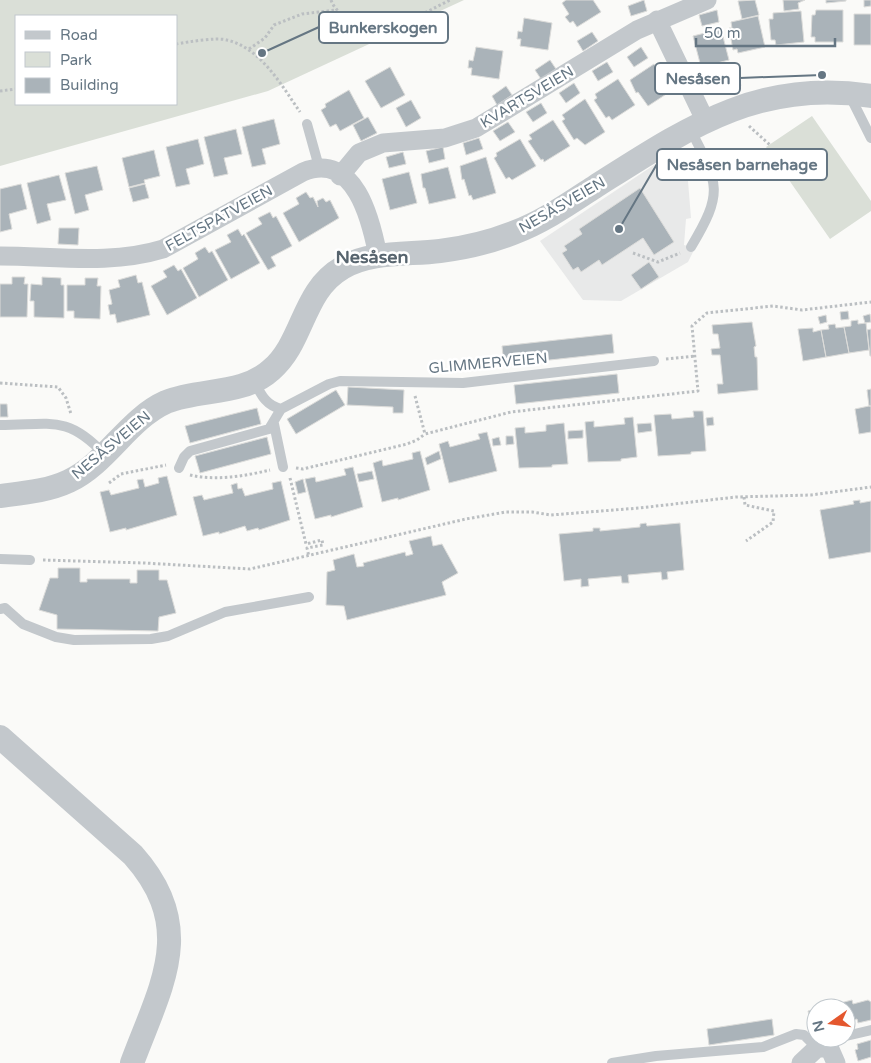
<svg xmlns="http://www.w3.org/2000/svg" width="871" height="1063" font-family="'Varela Round',sans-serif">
<rect width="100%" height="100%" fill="#fafaf8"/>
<path fill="#e8e9e9" d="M666 157 672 166 688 159 702 167 707 177 688 181 691 218 686 219 684 245 695 248 688 262 621 301 583 300 540 241Z"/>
<path fill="#dadfd7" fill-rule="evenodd" d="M0 0H464L268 91 0 166ZM16 16H176V104H16Z
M812 116 871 201V211L830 239 766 147Z"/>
<path fill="#aab3b9" stroke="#dcdcda" d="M566 0H593L601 12 577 27 573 21 570 23 565 17 569 14 562 3Z
M644 0 647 11 631 16 628 6Z
M755 0 759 15 742 19 738 1Z
M783 0H805L798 3 799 9 784 11Z
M826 0H846V1L826 3Z
M864 0H871V6L864 7Z
M717 10 719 22 702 26 699 15Z
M816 10H843V42H815V37H811L812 15H815Z
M801 11 804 42 776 45 775 40H771L769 19H773V13Z
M854 14H871V45H854Z
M758 16 765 47 738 53 737 49 733 50 729 28H732L731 22Z
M524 18 552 23 548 50 520 46 521 39H517L518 31 522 32Z
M721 29 729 60 701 67 693 36Z
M592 32 598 41 583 51 577 41Z
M476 47 503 51 499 79 471 75 472 68H468L469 60 473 61Z
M641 47 648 58 634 67 627 57Z
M550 60 556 69 541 79 535 70Z
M607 62 613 72 598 81 592 71Z
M654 64 671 91 648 106 638 92 636 93 630 80Z
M390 67 405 95 381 108 365 81Z
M618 79 635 105 612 120 609 116 606 118 594 100 597 98 595 94Z
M574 83 580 93 566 103 559 93Z
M506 86 512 95 497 105 492 96Z
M349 90 364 118 340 131 336 124 330 127 321 110 326 107 325 104Z
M585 99 605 132 585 145 577 138 574 140 562 121 565 119 562 115Z
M411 100 421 118 406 127 396 108Z
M541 103 547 113 533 122 526 112Z
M368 117 377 133 361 141 353 125Z
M274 119 280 144 262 149 266 164 252 167 242 127Z
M553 120 570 146 544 162 543 159 541 160 528 141 532 139 529 135Z
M508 122 515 132 500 141 493 131Z
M236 129 242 154 224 158 228 174 214 177 204 137Z
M479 138 483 149 466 155 463 143Z
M198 139 204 164 186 169 190 184 176 187 166 147Z
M520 139 536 166 512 180 509 177 506 179 494 158 497 156 496 153Z
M443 147 445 159 429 163 426 151Z
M154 150 160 176 144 180 145 183 129 187 122 158Z
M403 152 406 164 389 168 386 157Z
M486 157 496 193 473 200 471 195 469 196 464 179 462 180 460 166Z
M97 166 103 190 85 195 89 210 75 214 65 173Z
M448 167 456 198 429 204 425 188H423L421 174Z
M409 172 417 203 390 210 382 179Z
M59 175 66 200 47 204 51 220 37 224 27 183Z
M21 184 27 209 9 214 12 229 0 232V189Z
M145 184 149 198 133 202 129 188Z
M640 188 674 242 654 255 643 238 602 265 599 260 581 272 578 267 573 270 562 253 567 250 564 246 582 234 579 229Z
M306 192 310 198 313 197 318 207 317 201 323 198 326 202 330 200 339 218 299 242 283 213 299 204 296 198Z
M270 212 273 218 276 216 292 246 271 257 276 266 268 270 246 233 262 224 258 218Z
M59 228H79L78 245 58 244Z
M238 229 242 236 244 234 260 263 231 279 215 250 231 242 227 235Z
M205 247 209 253 212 251 228 280 199 297 183 268 198 259 195 253Z
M649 262 659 277 641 289 631 275Z
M174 265 178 271 181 269 197 298 167 315 151 286 167 277 163 271Z
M136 275 138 283 142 282 150 315 117 323 115 314 110 315 108 305 112 304 109 290 120 287 118 280Z
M12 277H25L24 284H28L27 317H0V284H12Z
M42 277 61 278V285H64V318L34 317V301H30L31 284 42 285Z
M85 278H98L97 286H101L100 319 74 318V311H67V285H85Z
M848 311 849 319 841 320 840 312Z
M870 314 871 322 865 323 863 316Z
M826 315 827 322 820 324 818 317Z
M858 320V324L866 323 869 350 849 353 844 327 851 326V321Z
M752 322 756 346 754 347 755 357H757L758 390 718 394 717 384H723L720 355H712L711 349 720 348 718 334H713L712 325Z
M835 324 836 328 844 327 849 353 826 357 821 330 829 329 828 325Z
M813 328V332L821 330 826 357 803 361 798 329Z
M871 329V356H870L867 330Z
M612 334 614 353 504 365 502 346Z
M617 374 619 393 516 404 514 385Z
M348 387 404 390 403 413H393V407L347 405Z
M871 389V406H869L867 390Z
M336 390 345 405 296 434 287 419Z
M0 404H7L8 417H0Z
M869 406H871V432L859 434 855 409Z
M257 408 261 424 190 443 185 426Z
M693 411H703L706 451 691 452V454L658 456 654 415 671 414 672 419 694 417Z
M633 417 637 457 621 459V461L588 462 585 422 594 421V427L625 424 624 418Z
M713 417 714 425 707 426 706 418Z
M564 423 568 464 552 465V467L519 468 515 428 525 427V433L546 431V425Z
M651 423 652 431 638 433 637 424Z
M583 430V438L568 439V431Z
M487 432 497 471 449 483 439 444 448 441 450 447 480 439 478 434Z
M506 436H513L514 444 506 445Z
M267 437 271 454 200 473 195 456Z
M499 437 501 445 493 446 492 439Z
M420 451 430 490 398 500V498L382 502 373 463 382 460 383 466 413 459 412 453Z
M439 451 441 459 427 465 425 458Z
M353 467 363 507 331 517V515L315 519 305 479 315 477 316 482 346 475 344 469Z
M372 471 374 479 359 482 357 474Z
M167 476 177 515 126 530V528L110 532 100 492 109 490 111 495 139 488 137 480 143 479 145 487 159 483 158 478Z
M303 479 306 492 298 494 295 482Z
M281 481 290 520 259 530 258 528 247 531 245 526 219 534V532L203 536 193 497 202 495 204 500 233 493 231 485 237 483 238 489 242 488 245 496 273 489 272 483Z
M860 500V503L871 501V552L829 559 820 510 854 504 853 501Z
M646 523 647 526 680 523 684 570 667 572 668 579 662 580 661 572 628 575 629 583H622L621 576 588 579 589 586 581 587V579L564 581 559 534 593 531V528H600V531L640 527V524Z
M431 536 433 546 442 544 458 573 442 582 446 595 347 620 344 606 326 605 327 572 335 570 333 560 354 554 357 567 364 566 363 563 405 552 406 556 413 554 409 541Z
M58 568H80V582H87V579H130V583H137V570H159V580H167L176 613 159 617 158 631 57 629V615L39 610 50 578H58Z
M852 1000 853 1004 868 1000 871 1002V1020L858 1023 857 1019 846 1022V1008H821Z
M816 1009V1027L812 1028 808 1011Z
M772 1019 774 1035 709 1045 707 1029Z
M871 1040V1057L858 1061 855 1050 858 1049 857 1044Z"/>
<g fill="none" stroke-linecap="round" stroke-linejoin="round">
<path stroke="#bbbfc2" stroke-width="3" stroke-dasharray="2.5 2.5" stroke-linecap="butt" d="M331 0C340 26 385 28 408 20 422 15 436 7 450 0
M176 44C188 42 216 37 227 40 261 48 282 86 300 112
M249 49 265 38 274 25 302 14 336 10
M711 90 741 84
M0 91 16 89
M749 126 770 145
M633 253 658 262 680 253
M666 359 695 356
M0 383 58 387 66 398 71 414
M415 396 425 434 511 412 698 391 692 326 707 313 773 306 802 310 871 302
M296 468 303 469 407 444 417 440 425 434
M190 475C216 481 245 476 270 470
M290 478 306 544 322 540 323 545 307 548 309 557
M109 483 121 474 166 465
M744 497 745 505 774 511 773 522 746 541
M43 560 144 563 250 569 466 519 506 512H532L551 515 639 508 736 497 811 495 871 487"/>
<path stroke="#c3c8cc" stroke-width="10" d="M849 94 871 138
M307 124 319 167
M690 129C719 184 724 192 691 247
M254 381C261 394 265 405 281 409L329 384 340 381 463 383 654 361
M274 424 283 467
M0 425C49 425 67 414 104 454
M179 468 184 457 190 451 269 429 281 409
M0 559 30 560
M0 609 5 608 23 624 56 637 74 640 151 639 168 636 225 612 309 597
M846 1036 871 1030
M612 1063 656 1056 763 1047 796 1034 804 1035 817 1048"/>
<path stroke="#c3c8cc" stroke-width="19" d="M657 20 705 120
M340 176 359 153 383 143 445 138 476 128 637 30 707 0
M0 256C54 256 111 265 163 249L303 172C355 151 371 220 378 256
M801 1063 817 1048 829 1047 836 1063"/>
<path stroke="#c3c8cc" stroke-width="24" d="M0 496C23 493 48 491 69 481 107 463 128 419 166 402 200 388 242 396 271 370 304 342 302 291 342 268 370 251 408 255 440 251 465 248 490 242 513 233 543 222 570 203 596 186 686 129 759 78 871 96
M0 737 133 855C198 928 161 985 132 1063"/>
</g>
<g text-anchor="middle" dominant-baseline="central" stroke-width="5" stroke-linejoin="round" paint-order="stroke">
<g font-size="15" fill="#657683" stroke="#fff">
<text transform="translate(527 97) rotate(-31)">KVARTSVEIEN</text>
<text transform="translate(562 205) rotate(-30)">NESÅSVEIEN</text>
<text transform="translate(219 218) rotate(-29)">FELTSPATVEIEN</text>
<text transform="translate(488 363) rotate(-5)">GLIMMERVEIEN</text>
<text transform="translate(111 445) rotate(-40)">NESÅSVEIEN</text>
</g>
<g font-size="18" font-weight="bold" fill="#57646e" stroke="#fff">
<text x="372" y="257">Nesåsen</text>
</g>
</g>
<path fill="none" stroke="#657683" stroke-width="2" d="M262 53L319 27M822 75L740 78M619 229L657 164"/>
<g fill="#657683" stroke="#fff" stroke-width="2">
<circle cx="262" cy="53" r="5"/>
<circle cx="822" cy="75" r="5"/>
<circle cx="619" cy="229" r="5"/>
</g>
<g fill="#fff" stroke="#657683" stroke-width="2">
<rect x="319" y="12" width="129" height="31" rx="5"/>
<rect x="655" y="63" width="85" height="31" rx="5"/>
<rect x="657" y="149" width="170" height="31" rx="5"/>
</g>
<g font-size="16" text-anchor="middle" font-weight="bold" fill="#657683">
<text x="383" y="33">Bunkerskogen</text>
<text x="698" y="84">Nesåsen</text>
<text x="742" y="170">Nesåsen barnehage</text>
</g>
<rect x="15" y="15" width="162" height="90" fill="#ffffff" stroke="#c1c8cd"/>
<rect x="25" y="31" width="25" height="8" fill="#c3c8cc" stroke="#c1c8cd"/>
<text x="60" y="40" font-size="15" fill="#657683">Road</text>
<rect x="25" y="52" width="25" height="15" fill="#dadfd7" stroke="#c1c8cd"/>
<text x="60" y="65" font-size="15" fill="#657683">Park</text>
<rect x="25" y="78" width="25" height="15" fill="#aab3b9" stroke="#c1c8cd"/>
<text x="60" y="90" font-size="15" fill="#657683">Building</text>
<g transform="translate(831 1023) rotate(256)"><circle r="24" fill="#ffffff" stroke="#c1c8cd"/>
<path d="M0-4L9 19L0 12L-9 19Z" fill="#e4572e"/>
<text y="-8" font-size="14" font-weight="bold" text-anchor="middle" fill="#657683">N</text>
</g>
<path d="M696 38v8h139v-8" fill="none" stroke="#657683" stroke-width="2.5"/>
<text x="704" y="38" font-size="15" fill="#657683" stroke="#ffffff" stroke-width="4" paint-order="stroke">50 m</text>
</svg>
